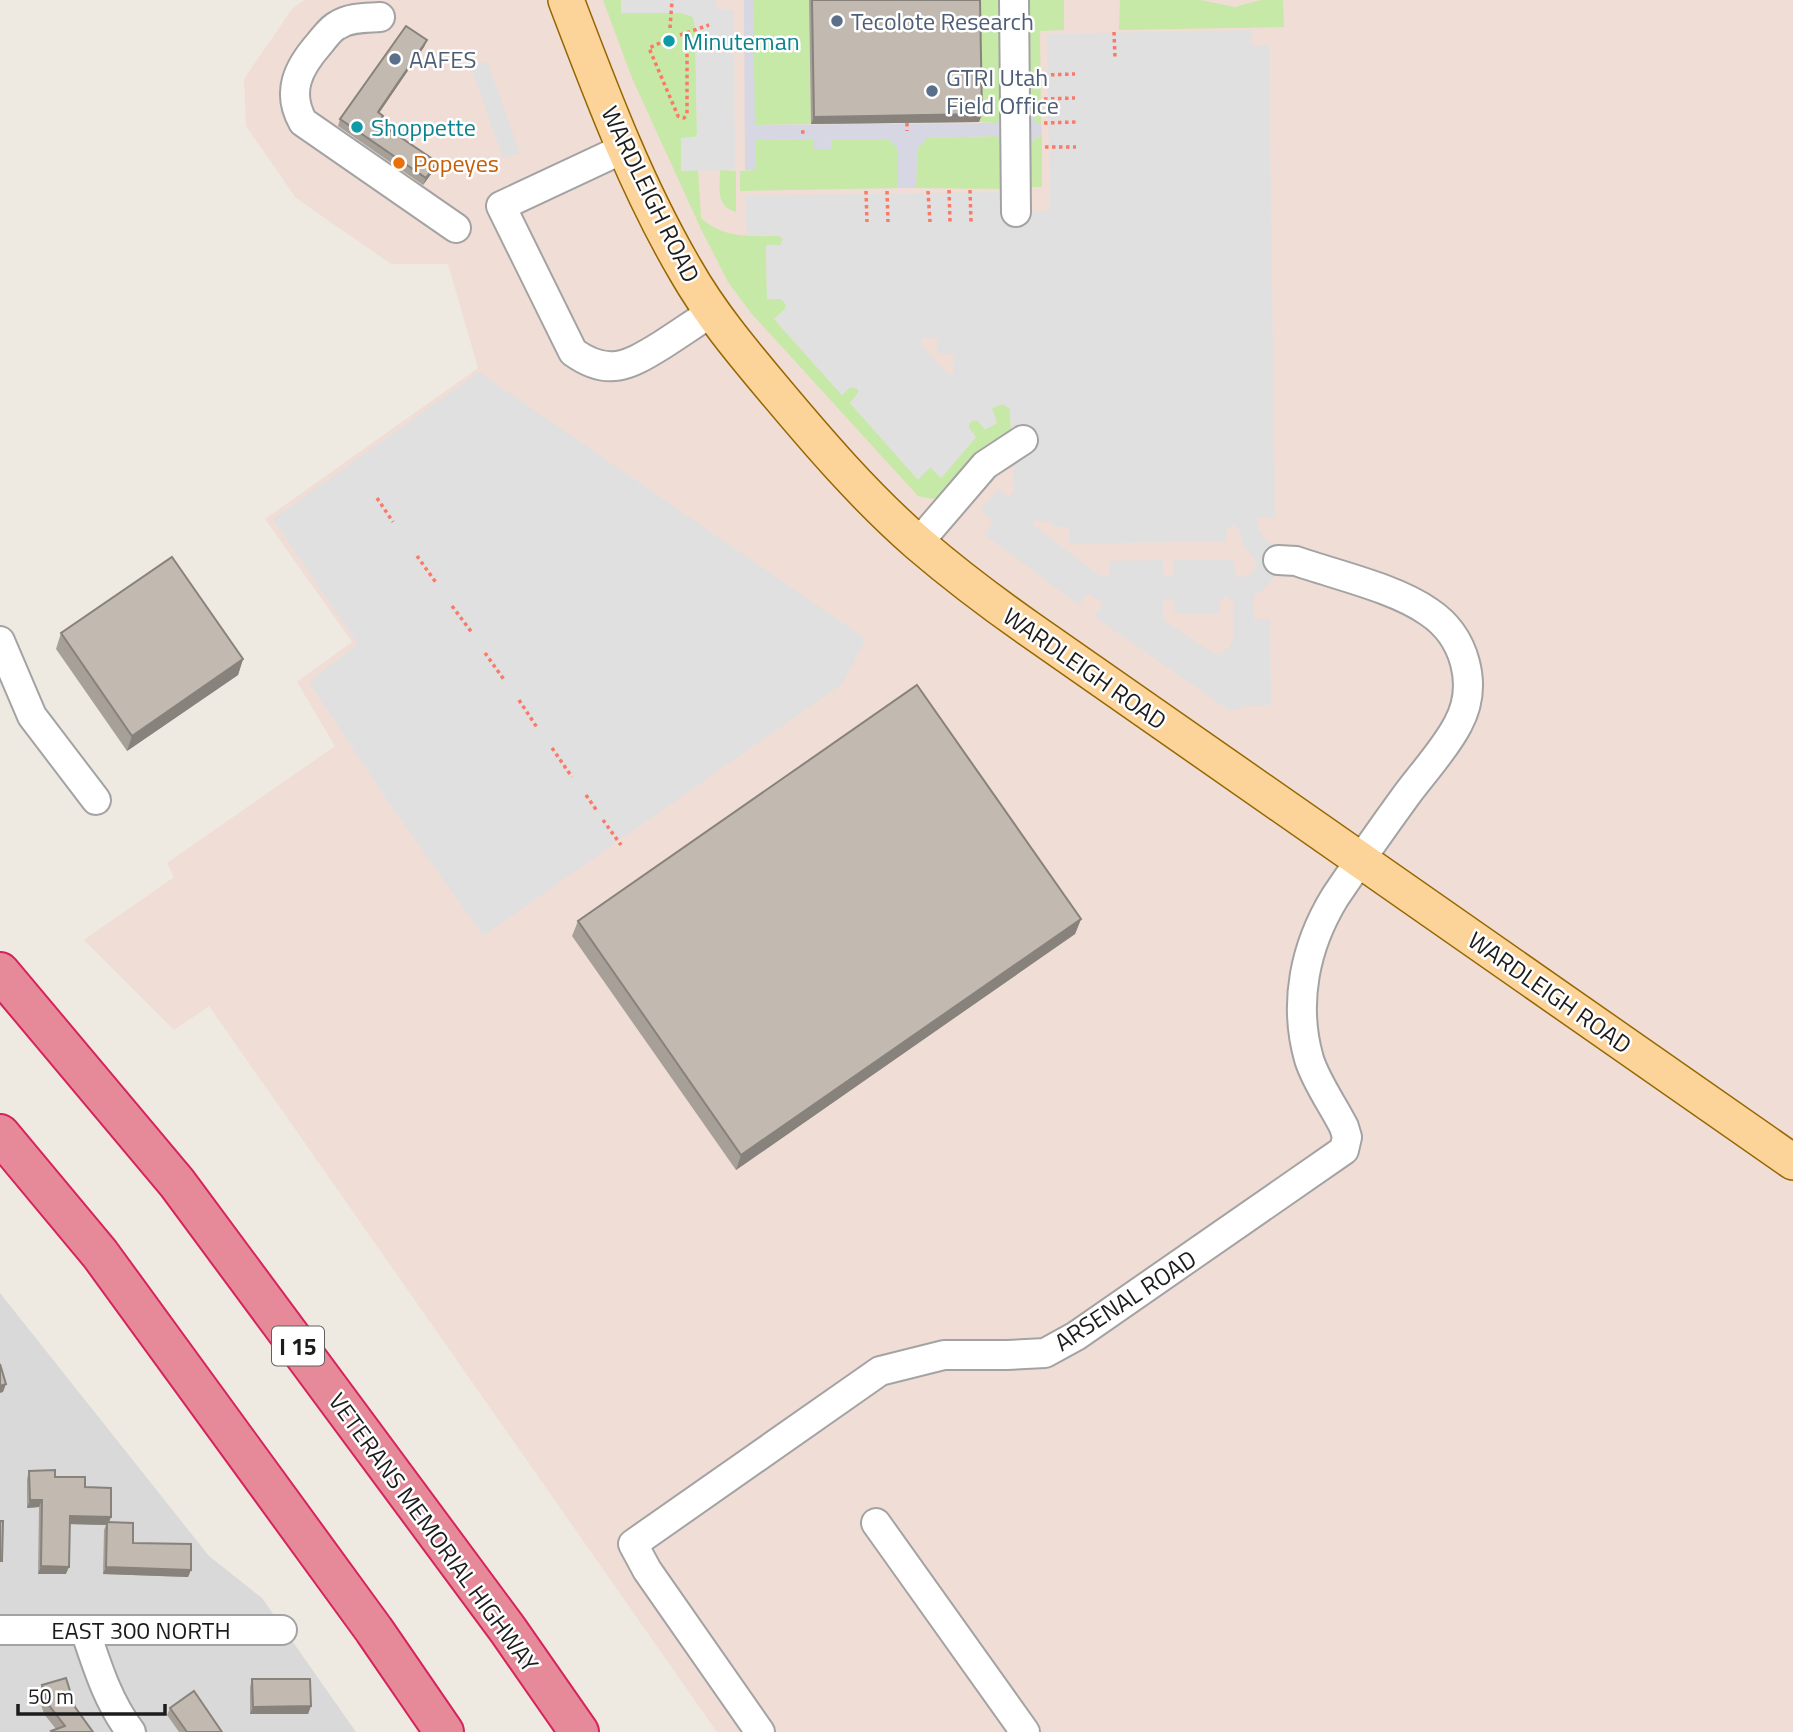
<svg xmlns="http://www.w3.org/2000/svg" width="1793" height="1732" font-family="'Titillium Web',sans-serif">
<rect width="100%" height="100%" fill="#eeeae2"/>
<path fill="#dad9d9" d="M0 1293 209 1556 262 1598 356 1732H0Z"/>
<path fill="#f0ddd5" d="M304 0H1793V1732H717L209 1006 174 1030 84 940 174 877 167 863 335 746 297 682 352 642 265 519 478 368 448 264H391L296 198 246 126 244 79 292 9Z"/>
<path fill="#c6e9a7" d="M603 0H621V13H681L693 17 695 27 697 134 695 137 681 138V170H698L701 218C724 239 751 236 780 236L783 240 780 245 766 246 767 299H781L786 305 785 309 774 319 842 395 850 387 858 389V393L850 403 918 479 931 467 942 477 976 437 969 428V424L973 420 978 421 991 408 1003 404 1010 409 1011 432 991 442 946 492 933 499 918 496 751 313 728 282 701 229 632 78Z
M753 0H809L811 124 754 125Z
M977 0H1006L1007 111 997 123 979 122Z
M1024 0H1064V30L1040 31 1041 123H1036L1025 110Z
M1120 0H1200L1235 7 1261 0H1283L1284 27 1119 30Z
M997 136 1004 146 1008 189 916 188 917 149 927 138Z
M1042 136V187H1026L1028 146 1036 137Z
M814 139 831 149 832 139H889L898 149V188L740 191V171L755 170V140Z
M720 170 736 171V212C715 205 720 189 720 170Z"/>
<path fill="#e0e0e0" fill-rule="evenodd" d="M621 0H716L715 5 720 10H734L735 170 681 171V138L695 137 697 134 695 27 693 17 681 13H621Z
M1252 30V46L1269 45 1275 518H1258V529L1268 542 1276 545V574L1266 587 1254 596V619H1270L1271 705H1250L1230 711 1095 617 1103 603 1088 593 1079 605 984 534 994 522 981 510 998 489 1009 497 1014 491 1010 409 1003 404 992 408 997 423 985 430 978 421 972 420 969 424V428L976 437 941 478 930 467 918 480 850 403 858 393V389L850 387 842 395 774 319 785 309 786 305 781 299H767L766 245H780L783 239 780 236H747L745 196 999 192V212L1050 211 1047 34ZM922 338H937V353L953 354 954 371 952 374 947 373 921 344ZM1034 521H1053V527H1066L1070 532V544L1226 541 1227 528 1233 525 1238 528 1244 547 1255 559 1256 568 1248 576 1240 577 1235 574 1234 560H1174L1173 575 1166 577 1163 573V560L1110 561 1109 575 1103 578 1034 526ZM1226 596 1233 602V640L1229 648 1221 653H1213L1207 649 1166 622 1163 617V601L1167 598 1174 601 1175 613H1220V600Z
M487 61 520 153 503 158 471 67Z
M479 372 866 639 842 684 483 936 385 797 309 682 358 644 273 519Z"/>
<path fill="#d7d6e3" d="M744 0H753L755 125 997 123 1000 116 1007 110H1025L1031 114 1036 123H1041L1042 136 1036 137 1028 146 1026 200 1031 208H1005L1004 146 996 136 927 138 917 149 916 188H898V149L889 139H832L831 149H814V139L755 140V170H745Z"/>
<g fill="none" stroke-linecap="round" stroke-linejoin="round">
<defs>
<path id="minor" d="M1014 0 1016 212
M380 17C366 18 350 17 338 25 331 28 324 38 319 44 298 68 286 92 303 122L456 228
M625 148 501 206 573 352C608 377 628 366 662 345 679 334 695 323 712 312
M918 543 985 465 1023 440
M0 641 32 716 96 800
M876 1523 1025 1732
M0 1630H282
M85 1630C97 1666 108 1702 131 1732
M760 1732 647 1570 633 1544 880 1371 944 1355H1007L1045 1353 1076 1336 1344 1150 1347 1137 1344 1127C1333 1105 1316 1082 1309 1059 1293 1003 1305 946 1335 897 1358 863 1381 830 1405 797 1421 775 1446 748 1458 724 1479 685 1465 636 1429 612 1395 588 1336 575 1296 561L1278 560"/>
<path id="major" d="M566 0C601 92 636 186 686 271 710 313 740 349 771 386 817 441 865 497 919 544 954 574 991 602 1028 628L1793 1162"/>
<path id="highway" d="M0 972 177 1183 508 1630 579 1732
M0 1134 100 1254 374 1630 444 1732"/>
</defs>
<use href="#minor" stroke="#a3a3a3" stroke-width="32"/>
<use href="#major" stroke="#956700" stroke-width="38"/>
<use href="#highway" stroke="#d7235d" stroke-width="42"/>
<path stroke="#fa7967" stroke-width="3.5" stroke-dasharray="3.5 3.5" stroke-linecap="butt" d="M670 28 672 0
M1114 32 1115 58
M680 35 709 25
M660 43 649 48 678 116 684 118 687 114V32
M1044 75 1075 74
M1044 99 1075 98
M907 123V131
M1044 123 1076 122
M801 132H806
M394 137 403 125
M1045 147H1076
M949 190 950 222
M970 190 971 222
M866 191 867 222
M887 191 888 222
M928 191 930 222
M377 498 393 522
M417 556 437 584
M452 606 473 634
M485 653 505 681
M519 700 538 729
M552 748 572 777
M586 795 597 811
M603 820 621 845"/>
<use href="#minor" stroke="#fff" stroke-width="28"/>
<use href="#major" stroke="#fcd399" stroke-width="35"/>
<use href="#highway" stroke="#e68998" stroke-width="38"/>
</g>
<path fill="#a7a098" d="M809 0H980L982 114 979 122 811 124Z
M427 40 424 47 379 113 380 123 437 162 434 170 423 185 338 126 340 119Z
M61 633 243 659 238 675 127 751 56 649Z
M1081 919 1075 934 736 1170 572 936 578 921Z
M29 1471 55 1477 85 1487 109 1522 133 1543 191 1570 188 1577 103 1574 104 1530 106 1525 69 1524 66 1574H38L39 1507 27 1508V1479Z
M252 1679 311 1706 308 1714H250V1687Z
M42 1685 75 1707 93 1732H51V1731L56 1729 44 1714 38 1695Z
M170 1708 222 1732H179L167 1715Z"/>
<path fill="#88827c" d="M427 40 424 47 375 119 378 112Z
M982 114 979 122 811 124 814 117Z
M437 162 434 170 423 185 426 178Z
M243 659 238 675 127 751 132 736Z
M1081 919 1075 934 736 1170 741 1155Z
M6 1384 3 1392 0 1393V1386Z
M30 1500H42L39 1507 27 1508Z
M70 1516 111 1517 108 1525 107 1522 106 1525 67 1524Z
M41 1566 69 1567 66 1574H38Z
M106 1567 191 1570 188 1577 103 1574Z
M311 1706 308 1714H250L253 1707Z"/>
<path fill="#c2bab1" stroke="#88827c" stroke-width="2" d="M812 0H980L982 114 814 117Z
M406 26 427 40 378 112 383 116 378 122 437 162 426 178 340 119Z
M172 557 243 659 132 736 61 633Z
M917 685 1081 919 741 1155 578 921Z
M0 1364 6 1384 0 1386Z
M55 1470V1477H85V1487L111 1488V1517L70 1516 69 1567 41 1566 42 1500H30L29 1471Z
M0 1521H3L2 1561H0Z
M107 1522 133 1523V1543L191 1544V1570L106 1567Z
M66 1678 75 1707 93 1732H52L51 1731 65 1726 48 1704 42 1685Z
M252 1679H310L311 1706 253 1707Z
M194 1691 222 1732H187L170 1708Z"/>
<g fill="#5c6f8a" stroke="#fff" stroke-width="2.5">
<circle cx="837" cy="21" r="7"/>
<circle cx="395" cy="59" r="7"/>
<circle cx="932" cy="91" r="7"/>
</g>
<g fill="#0f9aa8" stroke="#fff" stroke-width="2.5">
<circle cx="669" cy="41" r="7"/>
<circle cx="357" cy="127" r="7"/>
</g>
<circle fill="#e8710a" stroke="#fff" stroke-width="2.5" cx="399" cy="163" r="7"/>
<g text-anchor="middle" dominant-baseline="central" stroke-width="5" stroke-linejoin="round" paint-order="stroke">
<rect fill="#fff" stroke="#606060" stroke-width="2" x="272" y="1326.5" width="52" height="39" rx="5"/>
<g font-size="23" font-weight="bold" fill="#1c1c1c">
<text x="298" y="1346">I 15</text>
</g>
<g font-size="24" fill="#4e5e75" stroke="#fff" text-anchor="start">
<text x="851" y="21">Tecolote Research</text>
<text x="409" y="59">AAFES</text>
<text x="946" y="77">GTRI Utah<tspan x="946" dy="28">Field Office</tspan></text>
</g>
<g font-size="24" fill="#0d838f" stroke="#fff" text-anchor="start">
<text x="683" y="41">Minuteman</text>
<text x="371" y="127">Shoppette</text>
</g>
<g font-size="24" fill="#c56008" stroke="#fff" text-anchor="start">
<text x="413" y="163">Popeyes</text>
</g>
<g font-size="24" fill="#1c1c1c" stroke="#fff">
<text transform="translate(651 194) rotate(64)">WARDLEIGH ROAD</text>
<text transform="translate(1085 668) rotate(35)">WARDLEIGH ROAD</text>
<text transform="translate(1550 992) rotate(35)">WARDLEIGH ROAD</text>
<text transform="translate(1125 1300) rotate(-33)">ARSENAL ROAD</text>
<text transform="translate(434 1532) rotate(54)">VETERANS MEMORIAL HIGHWAY</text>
<text x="141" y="1630">EAST 300 NORTH</text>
</g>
</g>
<path d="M18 1704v10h147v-10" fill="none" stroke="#1c1c1c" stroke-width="3.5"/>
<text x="28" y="1704" font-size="21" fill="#1c1c1c" stroke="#ffffff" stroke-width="5" paint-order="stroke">50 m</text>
</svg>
